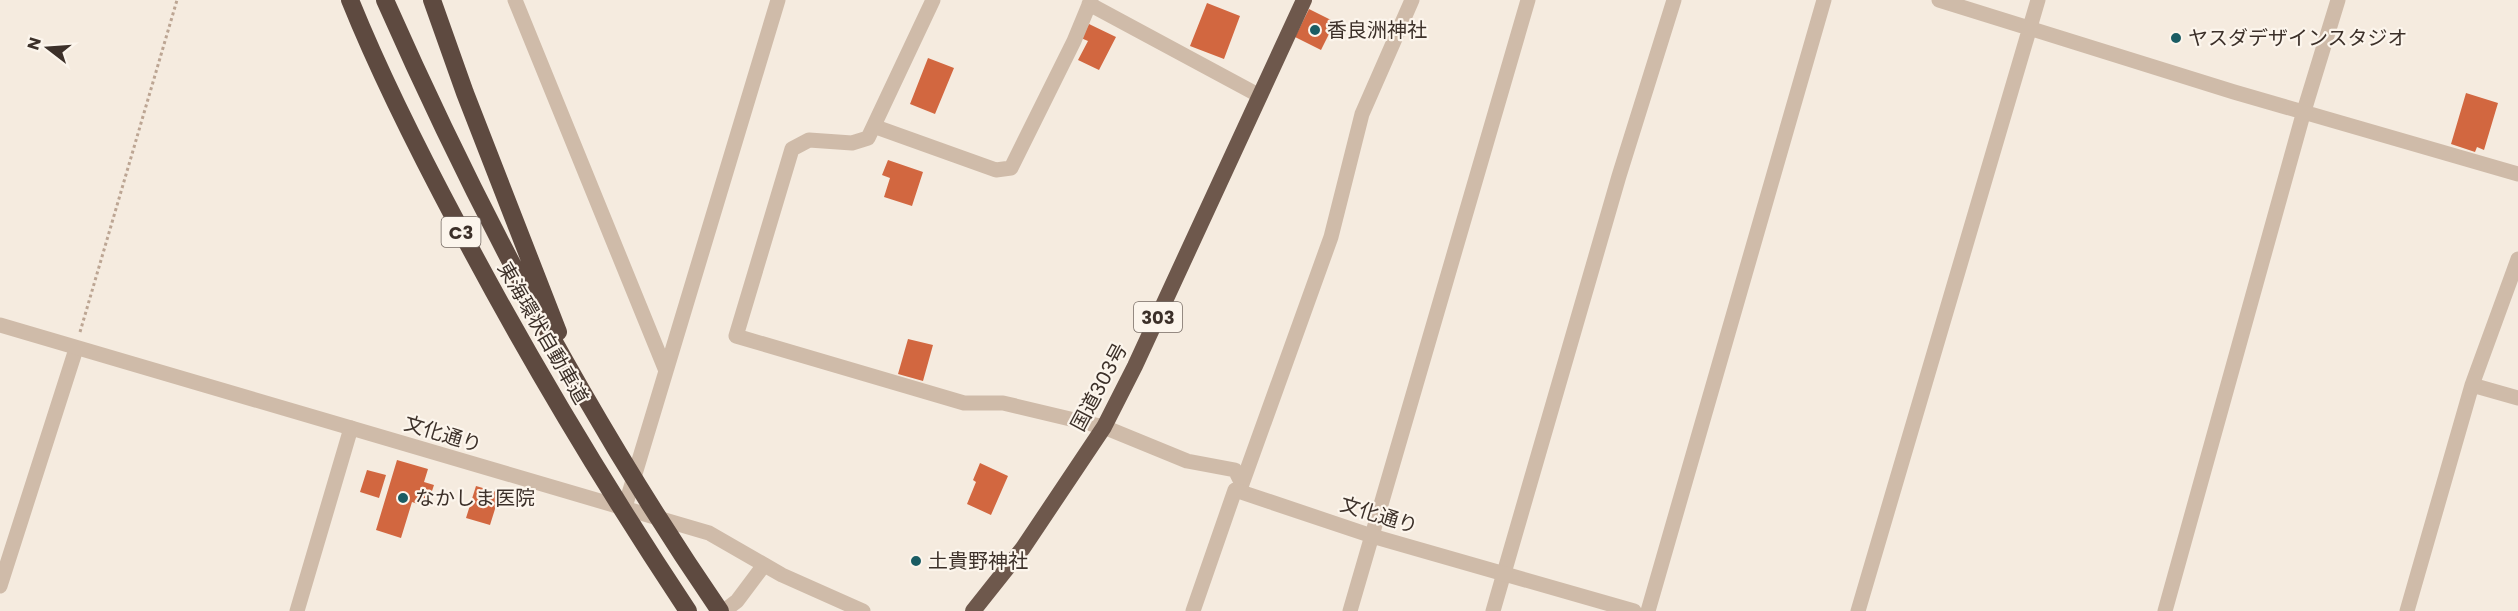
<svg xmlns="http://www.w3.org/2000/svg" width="2518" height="611" font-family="Poppins,'Noto Sans JP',sans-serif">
<rect width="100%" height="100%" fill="#f5ebdf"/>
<path fill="#d26740" d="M1207 3 1240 16 1224 59 1190 46Z
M1309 9 1335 22 1321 50 1295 37Z
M1089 24 1116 37 1099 70 1078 60 1088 41 1081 38Z
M928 58 954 68 935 114 910 104Z
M2466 93 2498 103 2484 150 2477 147 2475 152 2451 144Z
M888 160 923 172 912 206 884 197 890 178 882 175Z
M908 339 933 345 923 381 898 374Z
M397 460 428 469 424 482 434 485 429 500 420 497 418 504 412 502 401 538 376 530Z
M980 463 1008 476 991 515 967 504 976 482 973 480Z
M367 470 386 475 379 498 360 492Z
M476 486 500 493 490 525 466 518Z"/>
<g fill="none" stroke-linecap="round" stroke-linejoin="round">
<path stroke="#bca593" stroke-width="3" stroke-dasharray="3 3" stroke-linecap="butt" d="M80 332 177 0"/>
<path stroke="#cfbba9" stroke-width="15" d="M515 0 666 371
M933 0 868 138 852 143 809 140 792 149 736 336 964 403H1003L1104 427 1187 461 1235 470 1242 484 1331 237 1362 114 1412 0
M1939 0 2234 92 2518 174
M1089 4 1260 96
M876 127 996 170 1011 168 1074 41 1091 0
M2472 385 2518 398
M625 507 778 0
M0 586 76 349
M297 611 351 428
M724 611 737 601 764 565
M1350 611 1528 0
M1493 611 1619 176 1674 0
M1648 611 1824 0
M1858 611 2038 0
M2165 611 2304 111 2338 0
M2407 611 2472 385 2518 259"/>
<path stroke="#cfbba9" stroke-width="15" d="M0 325 709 533 782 575 863 611
M1193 611 1235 490 1372 536 1634 611"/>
<path stroke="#6e584c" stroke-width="16" d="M973 611 1023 548 1104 427 1135 366 1304 0"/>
<path stroke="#5e4a40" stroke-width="18" d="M350 0C381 77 419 152 458 225 528 358 605 486 688 611
M385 0C479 213 588 419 720 611
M432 0 465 93 558 332"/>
</g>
<g fill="#1a5c63" stroke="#fcf5ec" stroke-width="2">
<circle cx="1315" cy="30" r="6"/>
<circle cx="2176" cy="38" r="6"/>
<circle cx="403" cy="498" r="6"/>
<circle cx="916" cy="561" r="6"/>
</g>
<g text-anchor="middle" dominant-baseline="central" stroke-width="4.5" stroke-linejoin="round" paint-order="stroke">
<g fill="#fcf5ec" stroke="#766b64" stroke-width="1.5">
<rect x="441.5" y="217" width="39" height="30" rx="4.5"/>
<rect x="1134" y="302" width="48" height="30" rx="4.5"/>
</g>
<g font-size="18" font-weight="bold" fill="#3c3029">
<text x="461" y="232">C3</text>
<text x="1158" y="317">303</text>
</g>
<g font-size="20" fill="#3c3029" stroke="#fcf5ec" text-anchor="start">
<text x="1327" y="30">香良洲神社</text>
<text x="2188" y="38">ヤスダデザインスタジオ</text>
<text x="415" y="498">なかしま医院</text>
<text x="928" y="561">土貴野神社</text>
</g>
<g font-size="20" fill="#3c3029" stroke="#fcf5ec">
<text transform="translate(543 333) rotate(60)">東海環状自動車道</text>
<text transform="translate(1099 387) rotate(-62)">国道303号</text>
<text transform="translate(443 434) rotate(17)">文化通り</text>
<text transform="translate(1379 515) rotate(17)">文化通り</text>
</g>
</g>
<g transform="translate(48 48) rotate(287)" stroke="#fcf5ec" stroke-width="4.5" paint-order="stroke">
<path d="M0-4.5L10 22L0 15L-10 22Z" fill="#3c3029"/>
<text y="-9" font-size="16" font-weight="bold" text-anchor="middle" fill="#3c3029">N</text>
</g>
</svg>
